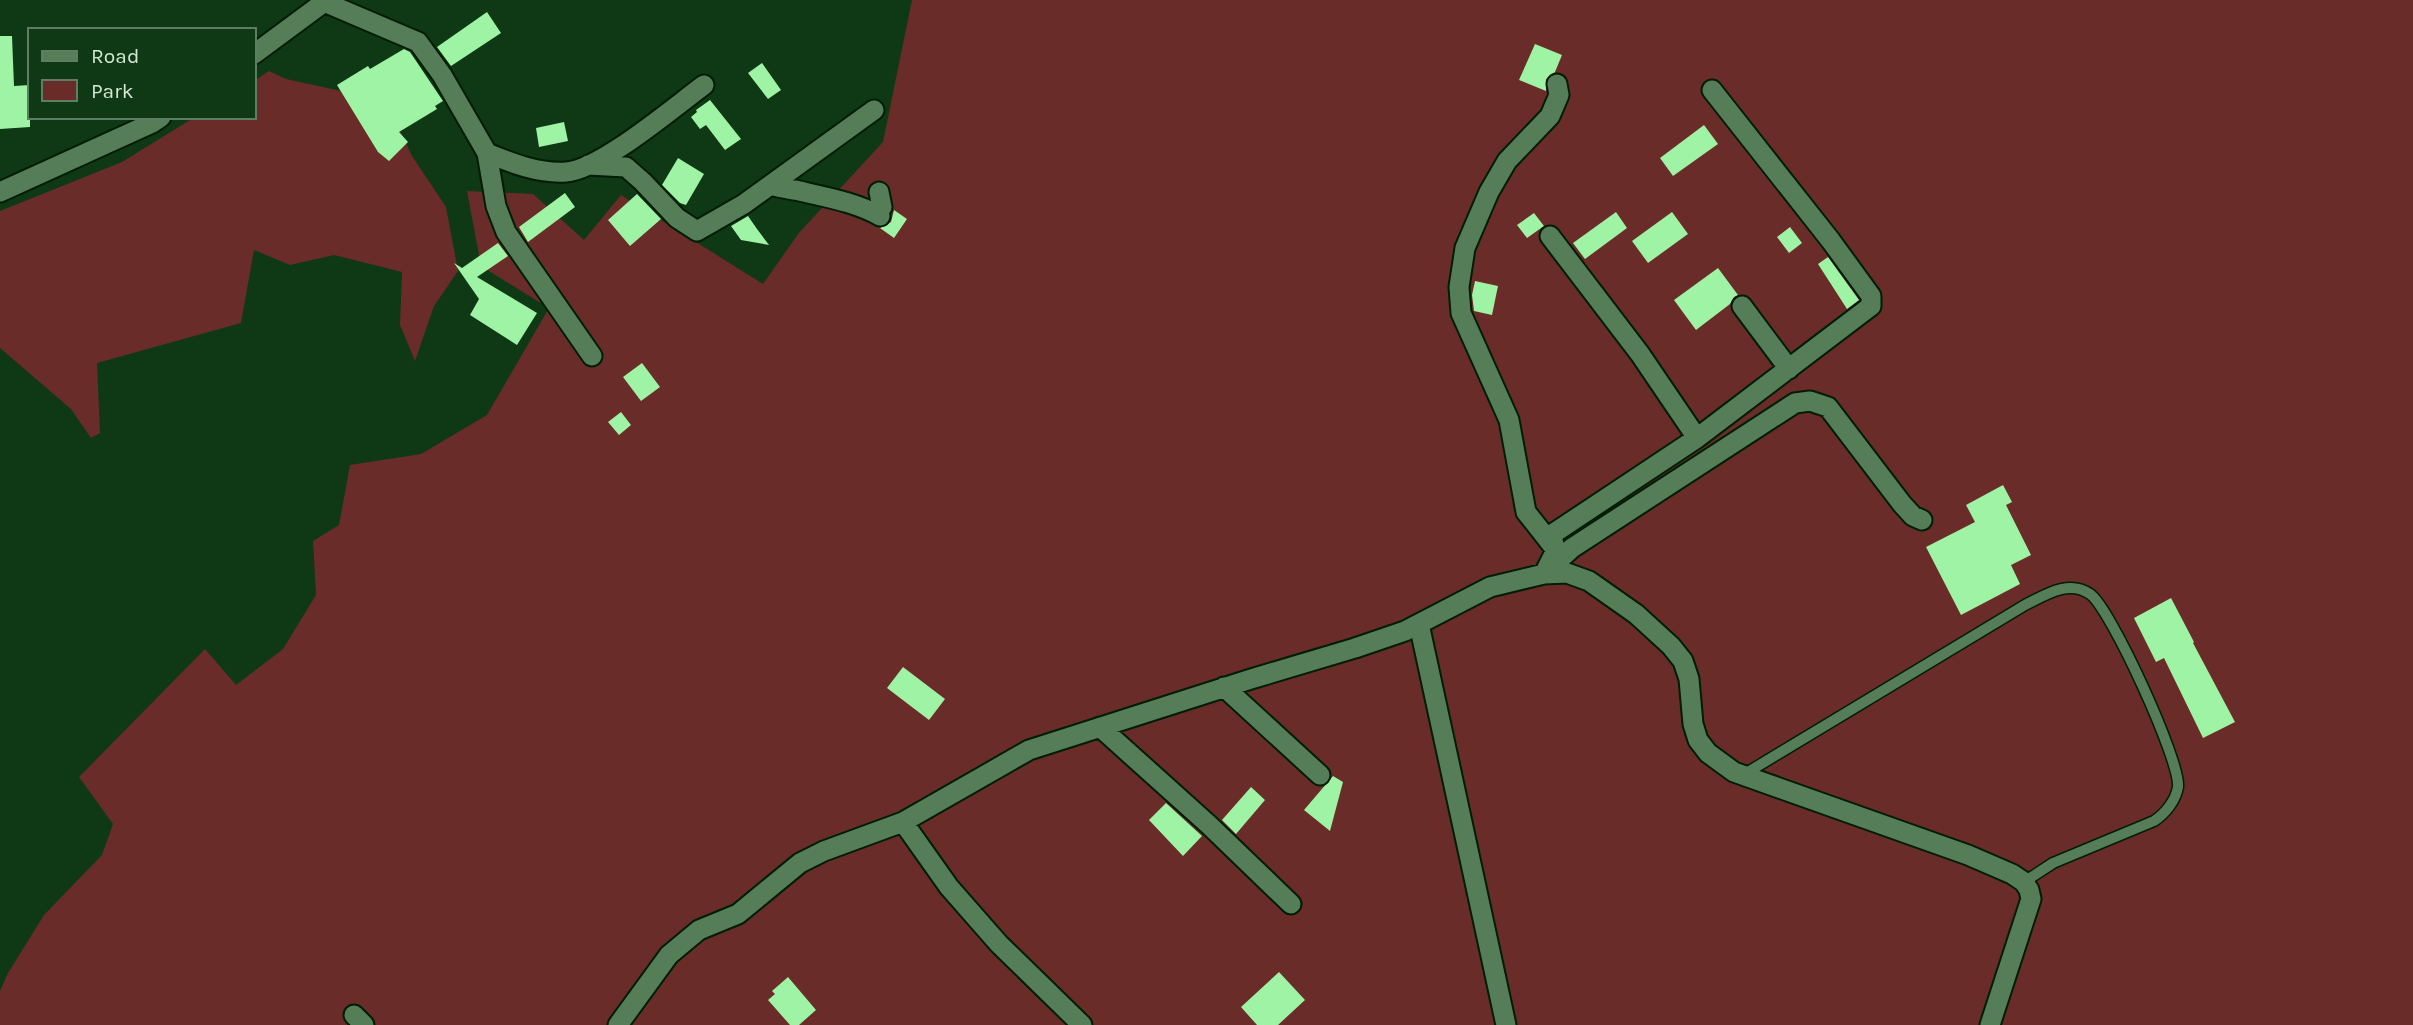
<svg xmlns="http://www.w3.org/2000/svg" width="2413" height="1025" font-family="Karla,sans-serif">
<rect width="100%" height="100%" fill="#0f3815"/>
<path fill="#6a2c28" d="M912 0H2413V1025H0V991L8 973 44 915 102 855 113 824 79 777 205 649 236 685 283 649 316 595 313 541 339 525 350 465 421 454 487 415 549 308 481 266 467 191 533 194 584 240 621 195 763 284 798 234 883 142Z
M269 71 286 79 355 94 394 118 412 156 446 207 458 271 434 306 415 361 400 325 402 272 334 255 290 265 254 250 241 323 97 363 100 433 91 438 71 409 0 348V211L122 162 195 117H254V81Z"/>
<path fill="#9ff3a5" d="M487 12 501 33 451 66 437 47Z
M0 36H12L14 86 30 85V127L0 129Z
M1535 44 1562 55 1555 72 1546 79V91L1519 80Z
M404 49 410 52 443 101 435 106 437 109 399 132 408 142 389 161 378 152 337 85 368 66 370 69Z
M762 63 781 90 768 99 748 73Z
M710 100 741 139 725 150 706 125 700 129 691 117 697 112 696 110Z
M564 122 568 141 539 147 536 128Z
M1704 125 1718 144 1673 176 1660 158Z
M678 158 704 174 686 205 680 203 662 185Z
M565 193 575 207 528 242 519 227Z
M637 194 661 219 630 246 608 220Z
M894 210 907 219 894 238 880 228 891 222Z
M1616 212 1627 228 1585 259 1573 243Z
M1672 212 1688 234 1648 263 1632 241Z
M1534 213 1544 226 1527 238 1517 225Z
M748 216 757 229 769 245 741 240 731 226Z
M1790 227 1802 243 1789 253 1777 237Z
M498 243 508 256 477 277 537 313 517 345 470 315 479 299 454 263 462 268Z
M1828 257 1859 300 1847 309 1818 264Z
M1718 268 1738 295 1734 297 1730 304 1696 330 1674 300Z
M1475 281 1498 286 1492 315 1474 311 1472 295Z
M642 363 660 387 641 401 623 377Z
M621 412 631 425 619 435 608 422Z
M2003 485 2012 502 2006 505 2031 555 2011 565 2020 584 1961 615 1926 547 1975 522 1966 505Z
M2171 598 2194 642 2193 643 2235 722 2203 738 2164 658 2156 662 2134 618Z
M903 667 945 699 929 720 887 688Z
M1333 776 1343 782 1330 831 1304 810Z
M1251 787 1265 800 1236 834 1222 820Z
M1166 803 1202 836 1183 856 1149 820Z
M1279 972 1305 1000 1278 1025H1257L1241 1007Z
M788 977 816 1010 799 1025H790L768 1000 775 994 772 991Z"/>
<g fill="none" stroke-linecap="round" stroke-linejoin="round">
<defs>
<path id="service" d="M1743 775 2025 605C2045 595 2069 579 2090 594 2110 607 2181 762 2178 787 2176 800 2165 814 2154 821L2053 863 2024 882"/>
<path id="minor" d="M324 2 418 42 442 75 487 153 496 206 506 232 592 356
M254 54 327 0
M1557 84 1559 95 1550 116 1507 161 1489 192 1465 248 1459 287 1461 313 1509 420 1526 512 1556 550 1544 574 1572 548 1795 403 1810 401 1828 407 1902 504 1913 516 1922 520
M487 153C512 163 538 174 566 172 600 170 674 107 704 85
M588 165 626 167 643 182 677 218 697 231 744 204 874 110
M771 185C782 189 793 189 804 192 830 198 857 203 880 216
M0 192 152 123 161 117
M877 214 882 207 879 192
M1550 236 1640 354 1697 438
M1742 306 1789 369
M1556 550 1551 535 1697 438 1871 306V296L1831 241 1712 90
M1419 624 1506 1025
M1224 687 1320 775
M1100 727 1209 825 1291 904
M903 822 949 887 999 944 1082 1025
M354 1015 364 1025
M618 1025 669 955 699 930 738 914 800 863 824 851 903 822 1029 750 1251 679 1355 648 1405 631 1490 587 1544 574 1567 573 1589 581 1636 614 1671 646 1683 661 1689 679 1693 724 1698 740 1708 753 1734 772 1968 855 2012 874 2024 882 2029 890 2031 899 1990 1025"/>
</defs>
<use href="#service" stroke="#011d04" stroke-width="13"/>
<use href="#minor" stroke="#011d04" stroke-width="23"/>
<use href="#service" stroke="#557e58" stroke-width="10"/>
<use href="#minor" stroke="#557e58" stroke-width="19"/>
</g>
<rect x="28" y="28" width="228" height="91" fill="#0f3815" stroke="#5d7e61" stroke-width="2"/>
<rect x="42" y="51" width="35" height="10" fill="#557e58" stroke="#5d7e61" stroke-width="2"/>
<text x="91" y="63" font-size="21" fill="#d1e8d2">Road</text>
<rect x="42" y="80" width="35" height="21" fill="#6a2c28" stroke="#5d7e61" stroke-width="2"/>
<text x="91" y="98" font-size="21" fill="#d1e8d2">Park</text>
</svg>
